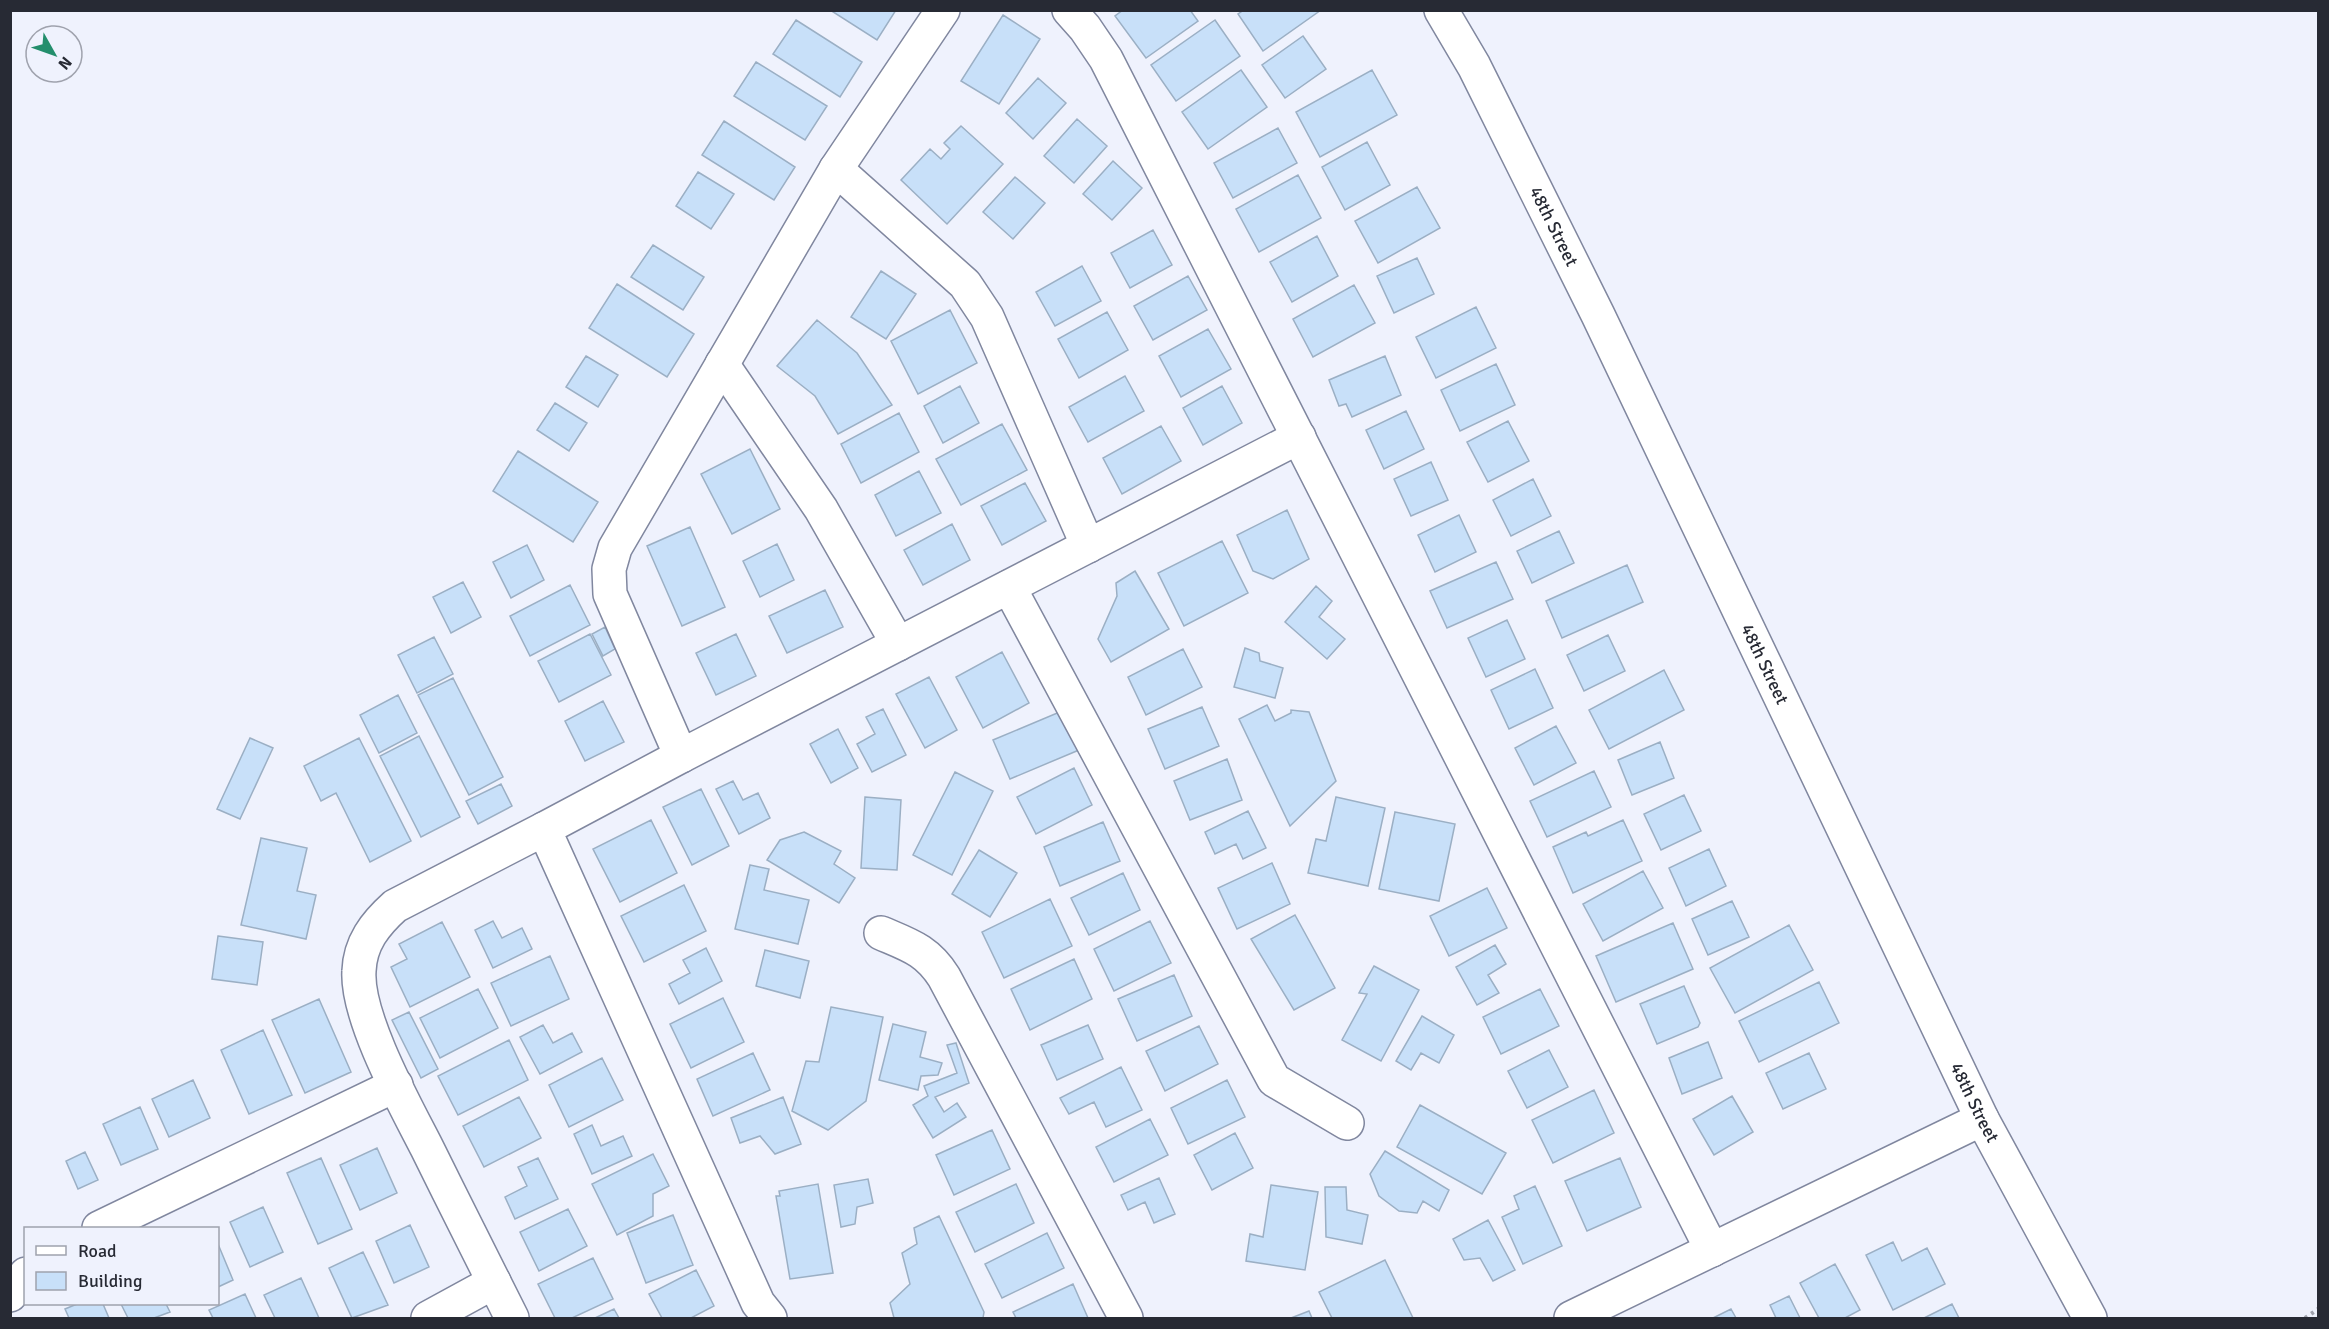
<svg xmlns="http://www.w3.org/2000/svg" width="2329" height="1329" font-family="Signika,sans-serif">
<rect width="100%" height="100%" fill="#eff2fd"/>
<path fill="#c8e0f9" stroke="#9bafc4" stroke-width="1.5" d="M830 10H896L877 40Z
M1123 10H1190L1198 21 1146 58 1115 16Z
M1244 10H1321L1263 51 1238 14Z
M1003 15 1040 39 999 104 961 81Z
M796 20 862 62 840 97 773 54Z
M1215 20 1240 56 1176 101 1151 65Z
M1303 36 1326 69 1285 98 1262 65Z
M756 62 827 106 805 140 734 96Z
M1241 70 1267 107 1208 149 1182 112Z
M1372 70 1397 115 1320 157 1296 112Z
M1038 78 1066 103 1033 139 1006 113Z
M1077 119 1107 146 1074 183 1044 156Z
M724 121 795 167 774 200 702 155Z
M961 126 1003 164 947 224 901 180 930 149 941 159 950 149 944 143Z
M1278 128 1297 163 1233 198 1214 163Z
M1367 142 1390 185 1345 210 1322 167Z
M1113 161 1142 188 1112 220 1083 194Z
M698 172 734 194 711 229 676 206Z
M1298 175 1321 218 1259 252 1236 209Z
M1015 177 1045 203 1013 239 983 212Z
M1417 187 1440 228 1378 263 1355 221Z
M1153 230 1172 265 1130 288 1111 253Z
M1317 236 1338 276 1292 302 1270 262Z
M653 245 704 277 683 310 631 277Z
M1417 258 1434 294 1394 313 1377 276Z
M1082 266 1101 301 1055 326 1036 292Z
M881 271 916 294 886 339 851 317Z
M1188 276 1207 310 1153 340 1134 306Z
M617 284 694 334 667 377 589 328Z
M1354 285 1375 323 1313 357 1293 319Z
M1476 307 1496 348 1436 378 1416 337Z
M950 310 977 363 918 394 891 341Z
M1107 312 1128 350 1079 378 1058 339Z
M817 320 857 353 892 405 838 434 815 396 777 366Z
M1208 329 1231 369 1181 397 1159 356Z
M586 356 618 375 598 407 566 387Z
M1385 356 1401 395 1352 417 1346 404 1339 406 1329 380Z
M1496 364 1515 405 1460 431 1441 390Z
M1125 376 1144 411 1088 442 1069 407Z
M960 386 979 423 943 443 924 406Z
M1222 386 1242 423 1203 445 1183 408Z
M555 403 587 423 569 451 537 430Z
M1406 411 1424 449 1384 469 1366 430Z
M899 413 919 452 861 483 841 444Z
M1508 421 1529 461 1488 482 1467 442Z
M1002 424 1027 470 961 505 936 459Z
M1161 426 1181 461 1122 494 1103 458Z
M750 449 780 509 732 534 701 474Z
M518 451 598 502 573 542 493 491Z
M1431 462 1448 500 1411 516 1394 479Z
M919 471 941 513 896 536 875 495Z
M1533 479 1551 516 1511 536 1493 500Z
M1025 483 1046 521 1002 545 981 506Z
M1287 510 1309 559 1273 579 1253 571 1237 535Z
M1459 515 1476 552 1435 572 1418 535Z
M952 524 970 560 923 585 904 550Z
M690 527 725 607 682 626 647 546Z
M1559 531 1574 563 1532 583 1517 551Z
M1222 541 1248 593 1184 626 1158 573Z
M777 544 794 580 760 597 743 561Z
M527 545 544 580 511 598 493 562Z
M1496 562 1513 599 1447 628 1430 591Z
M1627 565 1643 602 1562 638 1546 601Z
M1135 571 1169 629 1111 662 1098 639 1117 596 1116 583Z
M463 582 481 617 451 633 433 597Z
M570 585 590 625 530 656 510 616Z
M1316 586 1332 601 1319 617 1345 639 1327 659 1285 622Z
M825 590 843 627 787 653 769 616Z
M1507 620 1525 659 1486 677 1468 638Z
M605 627 615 649 603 656 592 634Z
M590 634 611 675 559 702 538 661Z
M736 634 756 676 716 695 696 653Z
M1608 635 1625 671 1584 691 1567 655Z
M434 637 453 674 417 693 398 655Z
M1245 648 1259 653 1260 661 1283 668 1275 698 1234 687Z
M1183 649 1202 687 1146 715 1128 677Z
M1002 652 1029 703 983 728 956 677Z
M1535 669 1553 708 1509 729 1491 690Z
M1664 670 1684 710 1609 749 1589 710Z
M929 677 957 730 925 748 896 694Z
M453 678 503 777 469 795 418 695Z
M398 695 417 733 379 753 360 715Z
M603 701 624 742 585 761 565 721Z
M1267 705 1275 721 1291 713V710L1309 712 1336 781 1290 826 1239 719Z
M1202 707 1219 746 1165 769 1148 729Z
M883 709 906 755 872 772 857 744 875 734 866 717Z
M1062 711 1079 750 1010 779 993 740Z
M1556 726 1576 763 1534 785 1515 748Z
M838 729 858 768 831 783 810 744Z
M419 736 460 817 421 837 380 756Z
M250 738 273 748 240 819 217 809Z
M359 738 411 841 370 862 336 793 321 801 304 766Z
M1660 742 1674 778 1632 795 1618 760Z
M1227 759 1242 800 1190 820 1174 781Z
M1074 768 1092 805 1036 834 1017 797Z
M1594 771 1611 807 1547 837 1530 801Z
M955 772 993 791 952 875 913 855Z
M733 781 743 800 758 793 770 818 739 834 716 789Z
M501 784 512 806 478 824 466 801Z
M701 789 729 846 692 865 663 807Z
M1684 795 1701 831 1661 850 1644 814Z
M865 797 901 800 897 870 861 868Z
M1336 797 1385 808 1368 886 1308 873 1316 839 1326 841Z
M1248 811 1266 848 1243 859 1236 844 1215 854 1205 832Z
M1395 812 1455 824 1439 901 1379 889Z
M651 820 677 873 620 902 593 849Z
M1623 820 1642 861 1573 893 1553 847 1586 832 1588 836Z
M1103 822 1120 861 1060 886 1044 847Z
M804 832 841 851 834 864 855 878 839 903 767 860 780 840Z
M261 838 307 848 297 891 316 895 306 939 241 925Z
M1709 849 1726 886 1686 906 1669 868Z
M979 850 1017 873 990 917 952 894Z
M1272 863 1290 904 1237 929 1218 888Z
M750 865 769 869 764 890 809 900 798 944 735 929Z
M1643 871 1663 908 1603 941 1583 904Z
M1123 873 1140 910 1089 935 1071 898Z
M684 885 706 931 644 962 621 916Z
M1487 888 1507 928 1449 956 1430 916Z
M1050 899 1072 946 1004 978 982 932Z
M1732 901 1749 937 1708 955 1692 919Z
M1295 915 1335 988 1294 1010 1251 939Z
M493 921 502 938 522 928 532 949 493 968 475 930Z
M1150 921 1171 963 1114 991 1094 949Z
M442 922 470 977 410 1007 391 967 407 959 399 944Z
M1673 923 1693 969 1616 1002 1596 956Z
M1789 925 1813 970 1735 1013 1710 968Z
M218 936 263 942 257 985 212 979Z
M1495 945 1506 964 1488 975 1499 993 1477 1005 1456 967Z
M706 948 722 981 679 1004 669 984 690 973 683 960Z
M765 950 809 961 800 998 756 986Z
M550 956 569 999 511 1026 491 983Z
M1074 959 1092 999 1030 1030 1011 989Z
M1374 966 1419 990 1381 1061 1342 1040 1367 994 1359 993Z
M1174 975 1192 1016 1137 1041 1118 999Z
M1819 982 1839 1023 1759 1062 1739 1021Z
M1684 986 1700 1023 1698 1027 1657 1044 1640 1004Z
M478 989 498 1028 440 1058 420 1018Z
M1540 989 1559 1026 1501 1054 1483 1017Z
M723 998 744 1042 691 1068 670 1024Z
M319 999 351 1072 305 1093 272 1020Z
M831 1007 883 1017 866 1101 828 1130 792 1111 806 1061 819 1062Z
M409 1012 438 1069 421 1078 392 1020Z
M1422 1016 1454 1035 1439 1063 1421 1053 1411 1070 1396 1061Z
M893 1024 926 1032 920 1057 942 1063 938 1075 921 1076 918 1090 879 1080Z
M543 1025 553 1043 572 1033 582 1052 540 1074 520 1037Z
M1088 1025 1103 1059 1057 1080 1041 1045Z
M1199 1026 1218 1064 1165 1091 1146 1051Z
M263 1030 292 1095 249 1114 221 1050Z
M509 1040 528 1080 458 1115 438 1076Z
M1708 1042 1722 1078 1682 1094 1669 1058Z
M956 1043 969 1083 935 1097 944 1112 957 1103 966 1117 933 1138 913 1105 928 1096 924 1086 957 1073 947 1045Z
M1549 1050 1568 1087 1527 1108 1508 1071Z
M753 1053 770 1090 713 1116 697 1079Z
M1809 1053 1826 1089 1783 1109 1766 1073Z
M602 1058 623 1100 569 1127 549 1085Z
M1121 1067 1142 1110 1106 1127 1094 1102 1069 1114 1060 1098Z
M193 1080 210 1118 169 1137 152 1099Z
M1227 1080 1245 1117 1188 1144 1171 1108Z
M1594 1090 1614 1133 1553 1163 1532 1120Z
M1732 1096 1753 1132 1714 1155 1693 1119Z
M519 1097 541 1138 484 1167 463 1126Z
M783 1097 801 1144 775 1154 760 1136 740 1143 731 1118Z
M1420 1105 1506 1153 1482 1194 1397 1147Z
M140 1107 158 1149 121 1165 103 1124Z
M1150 1119 1168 1155 1114 1182 1096 1147Z
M592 1125 601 1146 623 1136 632 1156 592 1174 574 1134Z
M992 1130 1010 1169 954 1195 936 1155Z
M1235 1133 1253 1168 1212 1190 1194 1155Z
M377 1148 397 1193 360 1210 340 1165Z
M1385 1151 1449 1190 1439 1211 1423 1201 1417 1213 1399 1211 1379 1196 1370 1174Z
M85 1152 98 1180 78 1189 66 1161Z
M653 1154 669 1186 653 1194V1216L617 1235 592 1184Z
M321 1158 352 1229 318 1244 287 1173Z
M538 1158 558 1199 515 1219 505 1197 527 1186 518 1167Z
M1620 1158 1641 1207 1587 1231 1565 1181Z
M1159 1178 1175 1214 1154 1223 1145 1202 1128 1210 1121 1195Z
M868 1179 873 1203 857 1207 855 1224 841 1227 834 1185Z
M818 1184 833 1273 790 1279 776 1196H780L779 1191Z
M1016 1184 1034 1223 975 1252 956 1212Z
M1271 1185 1318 1192 1305 1270 1246 1261 1250 1234 1263 1237Z
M1535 1186 1562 1246 1523 1264 1502 1217 1519 1209 1514 1196Z
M1325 1187H1346L1347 1210 1368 1215 1362 1244 1326 1237Z
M263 1207 283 1252 250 1267 230 1222Z
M568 1209 587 1246 539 1271 520 1232Z
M673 1215 693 1265 646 1283 627 1233Z
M939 1216 984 1312 983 1318H894L890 1303 910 1284 902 1253 917 1244 914 1228Z
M1488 1220 1515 1270 1493 1281 1480 1258 1464 1260 1453 1239Z
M410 1225 429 1267 394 1283 376 1241Z
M1047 1233 1064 1268 1002 1298 985 1264Z
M1893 1242 1902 1261 1927 1248 1945 1284 1893 1310 1866 1255Z
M218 1244 233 1280 218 1287Z
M363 1252 388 1305 352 1318 329 1268Z
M593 1258 613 1299 572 1318H555L538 1284Z
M1385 1260 1413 1318H1332L1319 1292Z
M1835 1264 1860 1310 1845 1318H1819L1800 1283Z
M696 1270 714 1306 691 1318H662L649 1294Z
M301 1278 319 1318H275L264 1295Z
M1073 1284 1088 1318H1016L1013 1312Z
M245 1294 256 1318H213L209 1310Z
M1789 1296 1800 1318H1776L1770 1305Z
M77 1304H103L109 1318H69L65 1309Z
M121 1304H166L170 1312 154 1318H128Z
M1952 1304 1959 1318H1924Z
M614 1309 619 1318H595Z
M1731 1309 1736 1318H1713Z
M1309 1311 1312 1318H1291Z"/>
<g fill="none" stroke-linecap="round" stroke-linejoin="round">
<defs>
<g id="street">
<path d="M943 10 836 169 615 548 609 569 610 594 681 756 1299 437"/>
<path d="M1069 10 1085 28 1106 59 1712 1250"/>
<path id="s1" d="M1441 10 1474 66 1598 315 1982 1119 2090 1318"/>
<path d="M836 169 965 284 987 317 1088 546"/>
<path d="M722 364 821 509 898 644"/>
<path d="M1009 587 1274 1080 1347 1123"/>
<path d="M681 756 544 829 758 1303 770 1318"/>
<path d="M881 933C909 945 927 950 944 977L1126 1318"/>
<path d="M99 1228 396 1085"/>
<path d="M10 1295 26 1274"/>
<path d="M428 1318 494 1282"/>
<path d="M512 1318C484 1262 455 1205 427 1148 405 1105 356 1017 359 971 360 943 375 924 395 906L544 829"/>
<path d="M1571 1318 1982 1119"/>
</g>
</defs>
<use href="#street" stroke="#80879f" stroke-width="36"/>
<path stroke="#9ea1ac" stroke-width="4" stroke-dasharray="3 4.5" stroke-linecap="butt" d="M2305 1318 2318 1309"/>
<use href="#street" stroke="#fff" stroke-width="33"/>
</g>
<g text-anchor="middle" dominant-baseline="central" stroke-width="6" stroke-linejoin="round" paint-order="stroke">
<g font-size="18" fill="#272a34" stroke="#eff2fd">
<text stroke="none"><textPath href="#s1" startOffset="244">48th Street</textPath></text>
<text stroke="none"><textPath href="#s1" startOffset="730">48th Street</textPath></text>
<text stroke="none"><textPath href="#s1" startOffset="1216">48th Street</textPath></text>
</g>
</g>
<rect width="2329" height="1329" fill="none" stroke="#272a34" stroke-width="24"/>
<rect x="24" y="1227" width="195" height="78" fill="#eff2fd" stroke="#9fa2ad" stroke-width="1.5"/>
<rect x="36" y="1246" width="30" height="9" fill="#ffffff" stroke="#9fa2ad" stroke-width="1.5"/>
<text x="78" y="1257" font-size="18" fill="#272a34">Road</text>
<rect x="36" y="1272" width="30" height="18" fill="#c8e0f9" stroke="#9fa2ad" stroke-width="1.5"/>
<text x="78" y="1287" font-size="18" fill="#272a34">Building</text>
<g transform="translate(54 54) rotate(130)"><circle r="28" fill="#eff2fd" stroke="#9fa2ad" stroke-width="1.5"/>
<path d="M0-4.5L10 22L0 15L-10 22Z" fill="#238e6c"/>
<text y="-9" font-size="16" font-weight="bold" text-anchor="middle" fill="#272a34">N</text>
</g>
</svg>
